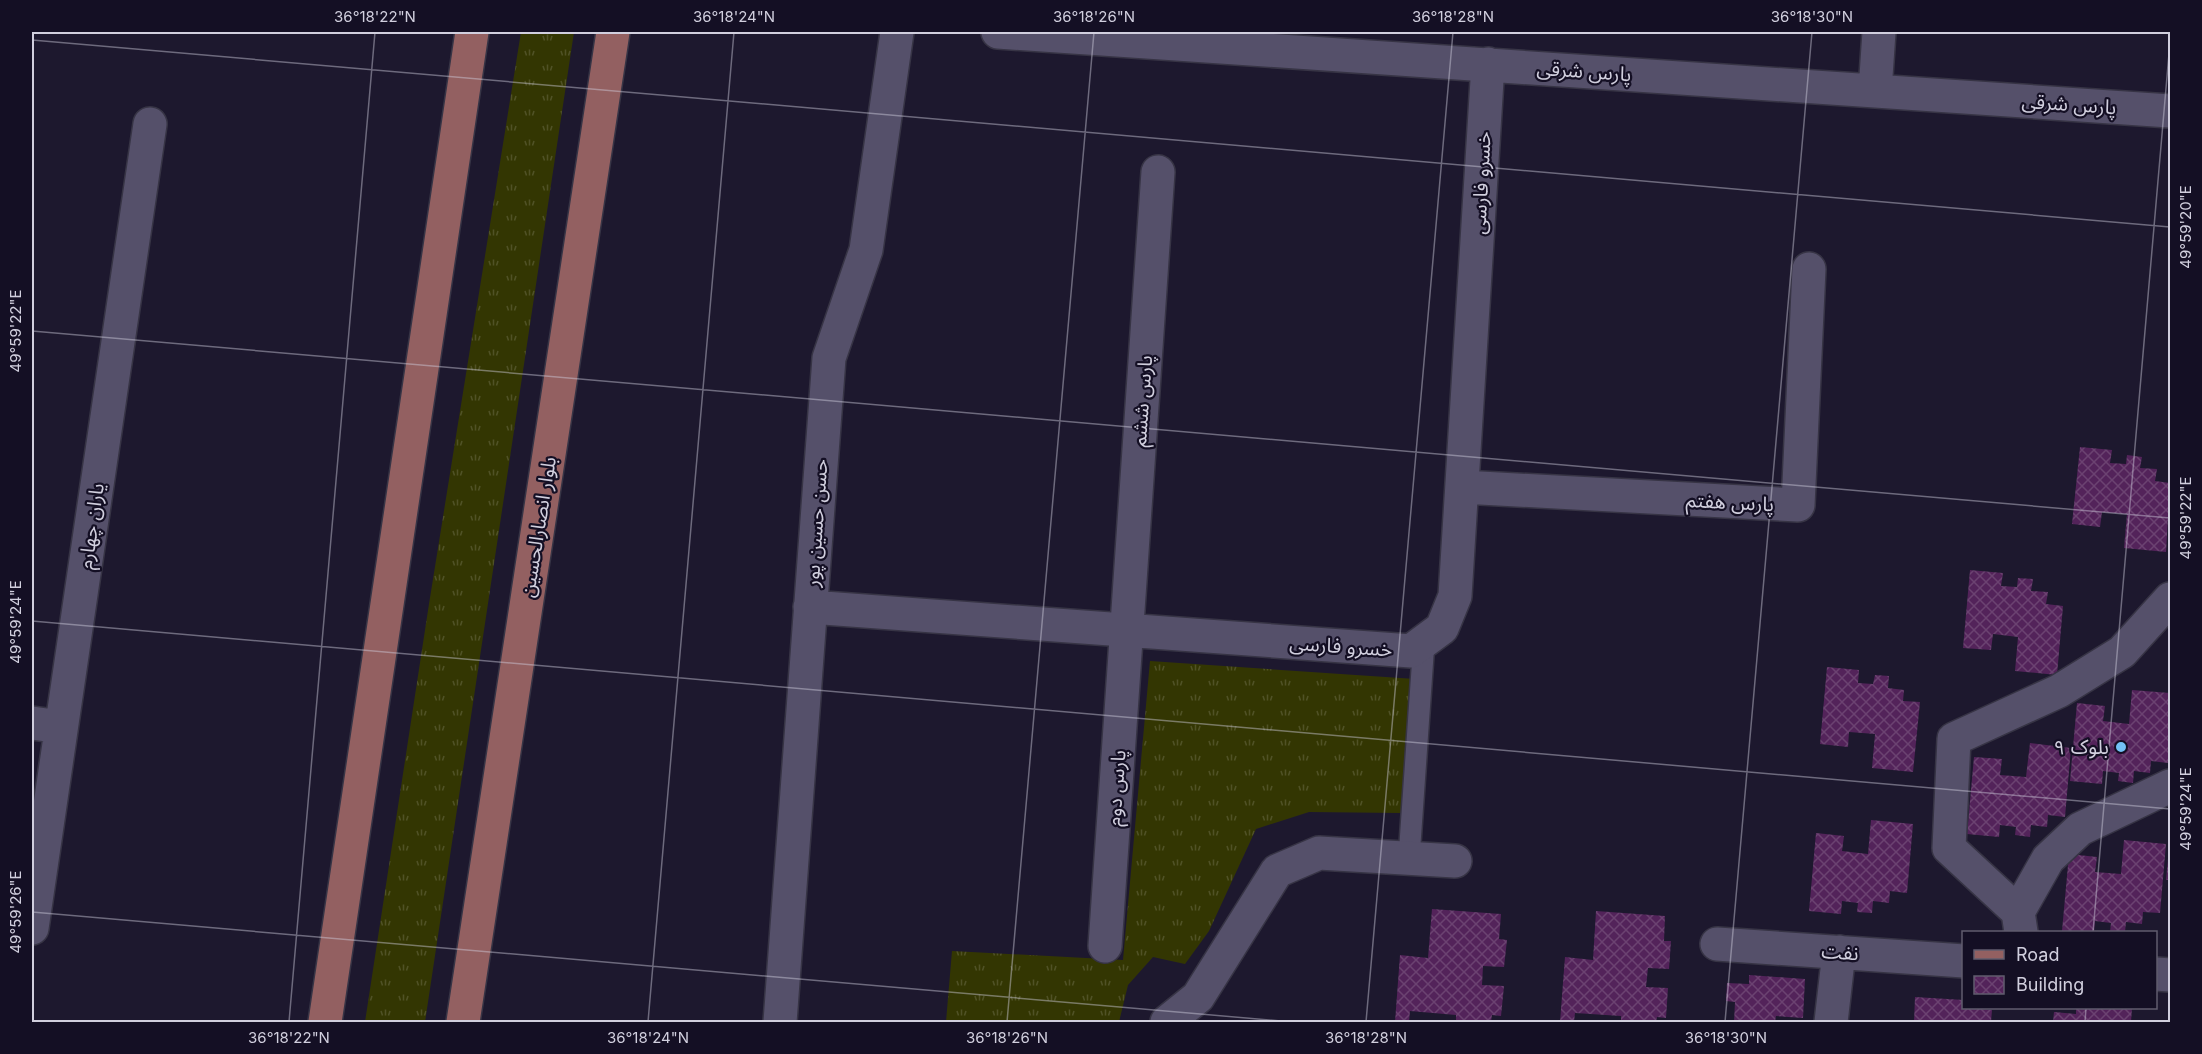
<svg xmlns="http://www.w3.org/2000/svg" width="2202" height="1054" font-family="Inter,'Noto Sans Arabic',sans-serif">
<defs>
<pattern id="grass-tufts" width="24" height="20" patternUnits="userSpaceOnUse" patternTransform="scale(1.5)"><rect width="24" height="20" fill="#333602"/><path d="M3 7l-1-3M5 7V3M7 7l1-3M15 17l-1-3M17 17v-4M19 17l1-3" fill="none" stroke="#505226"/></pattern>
<pattern id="building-cross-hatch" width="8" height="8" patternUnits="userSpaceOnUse" patternTransform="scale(1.5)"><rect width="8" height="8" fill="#53235a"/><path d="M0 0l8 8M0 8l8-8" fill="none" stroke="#6b4271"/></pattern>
</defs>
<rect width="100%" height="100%" fill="#1d182e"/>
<path fill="url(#grass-tufts)" d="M521 32H574L425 1022H365L429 604Z
M1150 661 1415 679 1402 813 1309 812 1256 829 1209 931 1185 964 1153 957 1128 985 1119 1022H946L952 951 1123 960Z"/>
<path fill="url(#building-cross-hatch)" d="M2080 447 2112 450 2110 463 2126 464 2127 455 2142 457 2140 468 2157 469 2155 481 2170 483 2166 552 2124 548 2127 514 2102 512 2100 527 2072 524Z
M1970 570 2003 573 2001 586 2017 587 2018 578 2033 579 2031 591 2048 592 2046 604 2063 606 2057 675 2015 671 2018 637 1993 634 1991 650 1963 648Z
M1827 667 1859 670 1858 683 1873 684 1875 675 1889 676 1888 688 1904 690 1903 701 1920 702 1913 772 1872 768 1875 734 1849 732 1848 747 1820 744Z
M2132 690 2170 693 2168 763 2151 761 2150 773 2134 771 2133 783 2118 781 2119 773 2103 771 2102 784 2070 781 2077 703 2105 706 2103 721 2129 724Z
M2030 743 2071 748 2065 817 2048 815 2047 827 2031 825 2030 837 2015 835 2016 827 2000 825 1999 837 1967 834 1974 757 2002 759 2000 775 2026 777Z
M1871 820 1913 824 1907 893 1890 891 1889 903 1873 901 1872 913 1857 912 1858 903 1842 901 1841 914 1809 911 1816 833 1844 836 1842 851 1868 854Z
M2124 840 2166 844 2160 913 2143 912 2142 924 2126 922 2125 932H2110L2111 923 2095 921 2094 932 2062 931 2069 854 2097 857 2095 872 2121 874Z
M2169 848H2170V880H2166Z
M1432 909 1501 914 1499 939 1507 940 1504 967 1483 966 1482 985 1504 986 1501 1016 1492 1015 1491 1022H1456V1015L1410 1011 1409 1022H1395L1400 955 1428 958Z
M1596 911 1665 916 1664 941H1671L1669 969 1648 968 1646 987 1668 988 1666 1018 1657 1017 1656 1022H1621V1016L1575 1013 1574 1022H1560L1565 957 1593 960Z
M1749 975 1805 979 1803 1018 1776 1016 1775 1022H1734L1735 1002 1726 1001 1727 983 1749 984Z
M1915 997 1964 1000V1008L1992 1010 1991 1022H1914Z
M2076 1008H2132L2131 1022H2053L2054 1012 2076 1014Z"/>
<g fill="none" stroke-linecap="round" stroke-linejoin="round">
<defs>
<path id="service" d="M1409 858 1424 641"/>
<path id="minor" d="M998 32 2170 111
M1875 91 1879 32
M1462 487 1798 505 1809 269
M810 607 1411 651 1442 628 1455 596 1488 64
M32 723 61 727
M2018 912 2048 859 2080 829 2170 786
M32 928 150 124
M2021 932 2018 912 1949 848 1954 739 2059 691 2122 652 2170 599
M1717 944 1964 961
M1105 946 1158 172
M2156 974 2170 975
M780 1022 829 358 866 250 897 32
M1167 1022 1198 997 1277 871 1319 853 1455 861
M1831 1022 1839 952"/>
<path id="primary" d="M325 1022 472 32
M463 1022 613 32"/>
</defs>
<use href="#service" stroke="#373445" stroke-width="24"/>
<use href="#minor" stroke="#373445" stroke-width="36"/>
<use href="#primary" stroke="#373445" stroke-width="36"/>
<use href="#service" stroke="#55506a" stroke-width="21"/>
<use href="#minor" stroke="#55506a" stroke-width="33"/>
<use href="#primary" stroke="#936061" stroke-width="33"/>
</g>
<path fill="none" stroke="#d1cfde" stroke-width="1.5" stroke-opacity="0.45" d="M32 40 2170 227M32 331 2170 518M32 621 2170 809M32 912 1292 1022M2093 932 2170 42M289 1022 375 32M648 1022 734 32M1007 1022 1094 32M1366 1022 1453 32M1725 1022 1812 32M2085 1022 2086 1008"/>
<circle fill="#73c1f6" stroke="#140f24" stroke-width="2" cx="2121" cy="747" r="6"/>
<g text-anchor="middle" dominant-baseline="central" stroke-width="4.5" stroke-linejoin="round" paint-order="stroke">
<g font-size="20" fill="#d1cfde" stroke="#140f24">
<text transform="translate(1584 71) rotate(4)">پارس شرقی</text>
<text transform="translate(2069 104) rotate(4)">پارس شرقی</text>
<text transform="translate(1481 183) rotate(-87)">خسرو فارسی</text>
<text transform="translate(1142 401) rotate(-86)">پارس ششم</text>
<text transform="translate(1730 502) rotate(3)">پارس هفتم</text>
<text transform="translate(816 523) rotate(-86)">حسن حسین پور</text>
<text transform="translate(91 526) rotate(-82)">یاران چهارم</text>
<text transform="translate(538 527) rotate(-81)">بلوار انصارالحسین</text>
<text transform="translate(1341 646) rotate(4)">خسرو فارسی</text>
<text transform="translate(1116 788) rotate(-86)">پارس دوم</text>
<text transform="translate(1840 952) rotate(4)">نفت</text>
</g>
<g font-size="20" fill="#d1cfde" stroke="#140f24" text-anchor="end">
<text x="2109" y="747">بلوک ۹</text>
</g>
</g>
<rect width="2202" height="1054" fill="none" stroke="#140f24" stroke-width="66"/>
<rect x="1962" y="931" width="195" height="78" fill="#140f24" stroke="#605c6e" stroke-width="1.5"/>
<rect x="1974" y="950" width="30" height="9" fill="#936061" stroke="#605c6e" stroke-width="1.5"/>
<text x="2016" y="961" font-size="18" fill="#d1cfde">Road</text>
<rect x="1974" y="976" width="30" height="18" fill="url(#building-cross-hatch)" stroke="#605c6e" stroke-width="1.5"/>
<text x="2016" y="991" font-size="18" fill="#d1cfde">Building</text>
<rect x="33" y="33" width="2136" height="988" fill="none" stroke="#d1cfde" stroke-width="2"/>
<g font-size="15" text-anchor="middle" fill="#d1cfde">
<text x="375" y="22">36°18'22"N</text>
<text x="734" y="22">36°18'24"N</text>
<text x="1094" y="22">36°18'26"N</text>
<text x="1453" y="22">36°18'28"N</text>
<text x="1812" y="22">36°18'30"N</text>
<text transform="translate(2186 227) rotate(-90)" y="5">49°59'20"E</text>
<text transform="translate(16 331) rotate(-90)" y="5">49°59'22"E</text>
<text transform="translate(2186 518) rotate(-90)" y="5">49°59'22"E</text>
<text transform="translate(16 622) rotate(-90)" y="5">49°59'24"E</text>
<text transform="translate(2186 809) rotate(-90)" y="5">49°59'24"E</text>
<text transform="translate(16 912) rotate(-90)" y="5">49°59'26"E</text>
<text x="289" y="1043">36°18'22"N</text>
<text x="648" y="1043">36°18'24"N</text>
<text x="1007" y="1043">36°18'26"N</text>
<text x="1366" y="1043">36°18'28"N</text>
<text x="1726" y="1043">36°18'30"N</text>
</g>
</svg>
